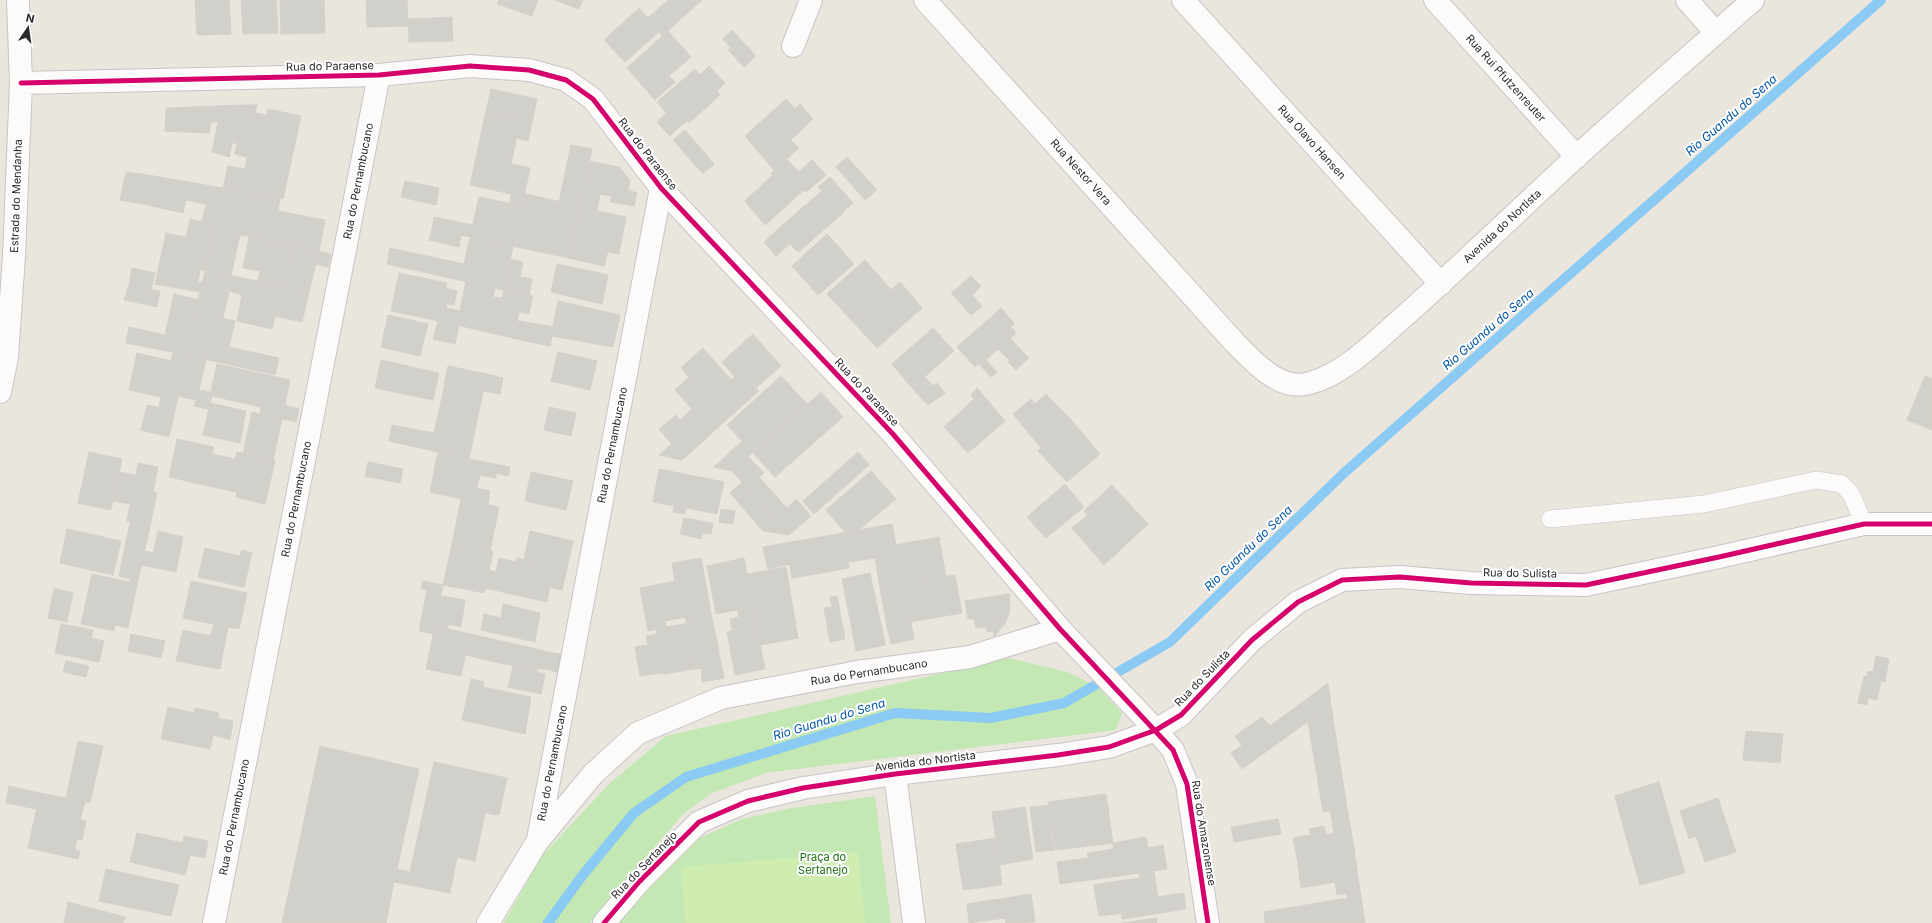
<svg xmlns="http://www.w3.org/2000/svg" width="1932" height="923" font-family="Inter,sans-serif">
<rect width="100%" height="100%" fill="#eae6de"/>
<path fill="#c3e8b3" d="M1009 658 1067 672 1098 687 1122 713 1116 730 765 773 710 794 682 815 590 923H504L542 856 609 784 666 736Z
M875 796 891 923H617L644 892 698 839 742 819 792 808Z"/>
<path fill="#cfedb0" d="M858 852 865 923H686L681 867Z"/>
<g fill="none" stroke-linecap="round" stroke-linejoin="round">
<path stroke="#8acaf3" stroke-width="10" d="M548 923 582 876 634 813 686 777 895 713 991 718 1064 703 1170 642 1344 473 1881 0"/>
</g>
<path fill="#d2d0ca" stroke="#d4d1ca" d="M195 0H229L231 34 197 35Z
M241 0H276L278 33 243 34Z
M280 0H324L325 33 281 34Z
M366 0H407L408 26 367 27Z
M499 0H538L532 16 497 4Z
M555 0H583L579 9Z
M668 0H702L662 36 659 32 625 62 604 40 639 8 648 18Z
M452 17 453 41 409 42 408 19Z
M732 30 756 56 744 67 728 50 731 48 723 39Z
M668 31 691 57 669 76 675 82 655 100 627 68Z
M709 66 725 83 717 91 720 95 689 123 687 121 679 127 657 102 695 69 700 75Z
M491 89 537 99 528 141 516 138 511 164 530 168 522 206 510 203 511 194 470 185Z
M786 99 795 109 800 104 813 119 791 140 799 148 774 170 745 136Z
M241 105 229 157 212 152 218 122H211L209 133 165 131 166 108Z
M241 105H257L253 121 238 118Z
M268 109 301 116 283 199 223 188 228 166 245 169 247 157 235 154 237 143H233L238 118 253 121 255 113 267 115Z
M486 112 520 120 513 155 494 149 497 141 481 135Z
M667 113 679 127 670 136 657 122Z
M685 130 714 164 703 174 673 140Z
M571 145 592 149 569 258 513 246 525 194 559 202Z
M847 157 877 190 865 200 836 167Z
M786 159 799 172 812 160 826 175 806 192 804 190 765 225 745 201 773 175 771 173Z
M589 161 619 167 630 180 628 190 637 193 634 206 610 202 612 196 600 194 597 211 626 217 619 254 571 244Z
M126 172 148 175 143 204 120 200Z
M148 175 223 188 211 242 186 237 190 219 202 222 206 204 186 200 183 213 143 204Z
M773 175 794 198 765 225 745 201Z
M830 177 853 203 798 252 777 230 822 191 818 187Z
M405 181 439 188 436 205 401 197Z
M223 188 253 193 244 236 214 229Z
M223 188 280 199 278 211 325 220 319 251 214 229Z
M822 191 843 213 798 252 777 230Z
M525 194 580 206 569 258 513 246Z
M479 197 522 206 513 246 470 237Z
M434 217 473 225 470 237 432 229Z
M214 229 240 235 231 276 205 270Z
M432 229 461 235 459 247 429 240Z
M777 230 790 244 776 256 764 242Z
M166 233 211 242 205 270H200L198 282 202 283 200 292 155 284Z
M827 234 854 264 818 295 792 266Z
M249 237 319 251 309 292 258 281 260 271 243 268Z
M470 237 513 246 504 290 387 264 390 248 464 264Z
M267 240 292 246 284 287 258 281Z
M571 244 608 251 604 266 569 258Z
M319 251 331 254 328 267 315 264Z
M511 259 523 262 520 277 532 279 529 295 504 290Z
M865 260 891 290 854 323 827 294Z
M557 264 608 275 602 304 551 292Z
M132 268 155 273 151 290 129 285Z
M872 268 891 290 862 317 842 295Z
M205 270 309 292 302 322 275 316 272 329 237 321 242 295 229 291 223 318 196 312Z
M399 273 447 283 446 288 457 291 454 305 447 304 446 308 460 311 457 325 391 311Z
M971 276 981 286 972 295 962 284Z
M466 281 495 288 493 297 502 298 495 334 457 325Z
M900 282 922 308 877 348 854 323Z
M962 284 982 306 971 315 951 293Z
M129 285 160 291 157 307 124 300Z
M504 290 533 296 529 314 519 312 517 321 553 327 558 301 620 315 613 347 552 336 550 346 495 334Z
M174 294 199 300 187 355 126 343 129 327 165 335Z
M558 301 583 307 577 340 552 336 550 346 512 338 517 321 553 327Z
M1001 308 1014 323 1011 327 1016 333 1011 338 991 317Z
M196 312 235 321 229 347 279 358 275 375 187 355Z
M388 315 428 324 420 356 381 347Z
M991 317 1021 350 1009 360 998 349 986 360 997 372 991 377 979 364 975 367 957 347Z
M438 321 459 325 455 344 433 339Z
M933 328 954 351 912 388 892 364Z
M753 334 781 366 756 388 759 391 749 400 731 380 735 377 722 362Z
M703 348 749 400 727 419 681 368Z
M1021 350 1029 358 1016 370 1008 362Z
M173 352 187 355 175 411 159 407 161 397 129 390 137 353 171 361Z
M558 352 597 361 590 390 551 381Z
M187 355 206 359 199 390 211 392 217 364 290 380 282 419 260 414 261 407 212 396 209 409 194 406 196 400 178 396Z
M381 360 439 373 433 400 375 388Z
M448 366 487 374 478 416 440 407Z
M487 374 503 378 500 394 483 391Z
M781 376 807 404 732 471 714 467 742 441 727 425Z
M1925 376 1932 379V430L1907 420Z
M689 377 727 419 700 444 680 420 692 409 675 390Z
M925 377 933 386 937 383 945 393 928 405 912 388Z
M977 388 1005 421 968 453 944 427 974 399 971 395Z
M821 392 843 417 775 477 753 453Z
M1046 394 1072 421 1041 448 1013 414 1031 399 1035 404Z
M705 401 724 422 700 444 682 422Z
M210 403 246 411 240 443 203 435Z
M147 405 175 411 169 437 141 430Z
M285 405 299 409 296 422 282 419Z
M440 407 478 416 469 459 389 441 392 425 434 433Z
M549 407 576 413 571 436 544 430Z
M252 412 282 419 273 460 243 454Z
M676 415 700 444 682 460 659 455 672 444 659 429Z
M1072 421 1100 454 1067 482 1038 451Z
M177 439 214 447 212 455 235 459 237 452 275 460 265 504 236 497 237 492 169 477Z
M193 450 235 459 237 452 275 460 265 504 236 497 237 492 185 481Z
M438 451 469 459 461 499 430 492Z
M89 452 122 459 111 510 78 503Z
M858 452 869 465 814 514 803 501Z
M748 457 764 473 759 477 787 508 796 499 811 516 789 535 732 471Z
M469 459 510 467 508 476 496 473V478L480 475 477 488 490 491 488 505 461 499Z
M368 462 403 469 400 483 365 476Z
M138 463 158 467 153 492 157 493 150 526 127 521 130 504 113 501 120 472 136 475Z
M659 469 724 482 717 514 686 508 685 514 673 512 674 506 653 502Z
M871 471 896 499 860 529 845 532 826 510Z
M531 472 573 481 566 510 525 501Z
M742 482 789 535 763 531 730 493Z
M1065 484 1084 507 1046 538 1027 517Z
M1112 485 1148 524 1120 550 1084 511Z
M461 499 499 507 490 552 452 544Z
M721 509 735 511 733 524 719 522Z
M1088 515 1120 550 1104 565 1072 528Z
M684 518 713 523 711 534 703 533 701 539 680 534Z
M130 522 150 526 138 580 119 576Z
M892 524 896 545 939 537 946 577 880 588 870 528Z
M870 528 875 558 848 562 849 568 833 571 826 536Z
M67 529 121 541 113 575 60 563Z
M158 531 183 537 176 572 141 565 145 551 153 553Z
M530 531 573 541 567 569 524 560Z
M826 536 833 571 792 578 786 543Z
M786 543 790 564 768 569 763 547Z
M452 544 493 552 484 593 443 585Z
M463 546 493 552 490 566 460 560Z
M205 548 240 556 242 550 252 553 244 587 198 577Z
M499 558 516 562 517 558 554 566 547 602 485 588 489 570 496 572Z
M701 558 712 619 687 623 685 617 665 621 666 627 648 631 640 588 675 581 672 563Z
M744 558 753 607 716 614 707 566Z
M554 566 567 569 562 590 550 587Z
M786 567 798 638 760 645 747 574Z
M870 573 883 634 854 640 842 579Z
M92 574 129 582 130 578 138 580 128 628 115 625 114 631 81 624Z
M955 575 962 613 887 626 880 588Z
M191 581 247 593 239 629 183 618Z
M423 581 443 585 433 634 419 631 427 590 421 588Z
M54 588 73 593 67 622 48 618Z
M1009 594 1010 603 1009 613 1005 623 994 637 993 631 987 632 986 627 993 626 997 622 1001 616 1003 595Z
M1003 595 1001 616 993 626 976 628 974 619H968L965 601Z
M441 596 465 600 461 627 448 624V629L435 626Z
M837 596 845 639 830 642 824 608 832 607 830 597Z
M503 604 540 613 535 642 481 630 484 614 501 618Z
M753 607 765 669 735 675 727 632 732 631 730 619 739 617 738 610Z
M712 619 719 650 702 653 703 660 690 662 688 654 680 656 683 671 664 674 656 629Z
M712 619 724 678 702 682 701 668 640 676 635 647 648 645 646 636 657 634 656 629Z
M911 622 914 639 891 644 887 626Z
M61 624 93 630 91 638 104 641 99 662 55 653Z
M214 624 228 627 220 669 176 661 183 630 211 636Z
M435 626 470 634 461 676 426 669Z
M131 634 165 641 161 658 128 651Z
M470 634 553 653 549 670 538 668 537 671 466 655Z
M883 634 885 645 856 651 854 640Z
M482 637 540 650 537 671 477 658Z
M553 653 566 655 562 674 549 670Z
M1876 656 1889 659 1885 682 1881 681 1877 700 1868 698 1867 705 1858 703 1864 676 1867 677 1868 671 1873 672Z
M66 661 89 666 86 677 63 672Z
M513 666 545 674 541 694 508 687Z
M471 679 484 682 483 687 531 697 525 734 462 720Z
M1328 683 1331 705 1242 769 1231 753 1242 745 1235 736 1262 717 1270 726Z
M1331 705 1347 808 1323 812 1308 722Z
M168 707 194 713 195 708 219 713 210 749 161 739Z
M218 718 233 721 230 740 213 735Z
M1746 731 1783 734 1780 763 1743 760Z
M78 741 103 746 90 803 66 798Z
M320 746 419 769 397 869 410 872 434 762 507 778 499 815 485 813 475 861 457 857 450 893 394 882 386 923H282Z
M1659 782 1676 842 1631 855 1615 796Z
M1659 782 1685 873 1640 885 1615 796Z
M9 786 40 793 36 809 6 803Z
M40 793 85 802 80 820 86 821 82 840 77 839 75 850 80 851 78 859 28 848Z
M1106 794 1113 843 1056 850 1048 802Z
M1718 798 1736 852 1705 862 1696 836 1689 839 1680 811Z
M1049 805 1054 850 1036 852 1030 807Z
M1025 807 1033 859 999 865 992 812Z
M1347 808 1354 848 1297 858 1293 838 1310 835 1309 829 1324 826 1326 835 1334 833 1330 810Z
M1278 819 1281 834 1234 842 1231 827Z
M137 833 183 843 181 853 190 855 185 875 130 862Z
M184 836 208 841 205 858 181 853Z
M1146 837 1148 848 1163 845 1167 869 1119 876 1113 843Z
M996 838 1002 885 963 890 956 844Z
M1354 848 1360 891 1337 895 1335 882 1301 888 1297 858Z
M1114 849 1119 876 1060 884 1057 862 1089 858 1087 853Z
M106 869 179 885 171 916 99 901Z
M1154 871 1157 897 1184 893 1186 909 1122 919V913L1099 916 1094 885 1140 878 1139 873Z
M1155 878 1160 913 1122 919V913L1099 916 1094 885 1125 880 1127 894 1140 892 1138 880Z
M1360 891 1362 906 1349 908 1347 893Z
M1360 891 1365 923H1265L1264 912 1348 898 1347 893Z
M1031 894 1035 922 1006 923 1005 918 969 923 967 904Z
M68 902 125 917 123 923H64Z
M1156 918 1157 923H1123Z"/>
<g fill="none" stroke-linecap="round" stroke-linejoin="round">
<defs>
<path id="lane" d="M1550 519 1704 504 1816 480 1842 484 1851 494 1864 524"/>
<path id="street" d="M925 0 1236 344C1255 363 1280 392 1310 383 1347 373 1380 337 1409 312 1465 262 1520 209 1575 158 1634 104 1694 53 1753 0
M1183 0 1441 284
M1435 0 1577 157
M1687 0 1716 33
M793 46 811 0
M895 774 914 923
M538 839 661 188
M214 923 379 75
M488 923 537 842 593 774 638 733 721 698 857 672 970 657 1060 629
M604 923 639 882 699 822 748 801 803 788 895 774 1058 755 1109 747 1156 730 1173 750 1187 784 1208 923"/>
<path id="secondary" d="M21 83 379 75 470 66 529 70 566 80 593 99 661 188 892 433 1060 629 1156 730 1181 715 1252 640 1298 602 1342 580 1400 577 1471 583 1586 585 1719 557 1864 524H1932
M0 392 7 357 14 256 21 83 18 0"/>
</defs>
<use href="#lane" stroke="#c6c4c5" stroke-width="18"/>
<use href="#street" stroke="#c6c4c5" stroke-width="24"/>
<use href="#secondary" stroke="#c6c4c5" stroke-width="24"/>
<use href="#lane" stroke="#fcfbfa" stroke-width="17"/>
<use href="#street" stroke="#fcfbfa" stroke-width="22"/>
<use href="#secondary" stroke="#fcfbfa" stroke-width="22"/>
<defs>
<path id="cycleway" d="M21 83 379 75 470 66 529 70 566 80 593 99 661 188 892 433 1060 629 1173 750 1187 784 1208 923
M604 923 639 882 699 822 748 801 803 788 895 774 1058 755 1109 747 1156 730 1181 715 1252 640 1298 602 1342 580 1400 577 1471 583 1586 585 1719 557 1864 524H1932"/>
</defs>
<use href="#cycleway" stroke="#fff" stroke-width="8"/>
<use href="#cycleway" stroke="#d6006c" stroke-width="5"/>
</g>
<g text-anchor="middle" dominant-baseline="central" stroke-width="4" stroke-linejoin="round" paint-order="stroke">
<g font-size="11" fill="#2a2a2a" stroke="#fff">
<text transform="translate(330 66) rotate(-1)">Rua do Paraense</text>
<text transform="translate(1506 78) rotate(48)">Rua Rui Pfutzenreuter</text>
<text transform="translate(1312 142) rotate(48)">Rua Olavo Hansen</text>
<text transform="translate(648 154) rotate(52)">Rua do Paraense</text>
<text transform="translate(1081 172) rotate(48)">Rua Nestor Vera</text>
<text transform="translate(358 181) rotate(-79)">Rua do Pernambucano</text>
<text transform="translate(16 196) rotate(-88)">Estrada do Mendanha</text>
<text transform="translate(1502 226) rotate(-43)">Avenida do Nortista</text>
<text transform="translate(867 392) rotate(47)">Rua do Paraense</text>
<text transform="translate(612 445) rotate(-79)">Rua do Pernambucano</text>
<text transform="translate(296 499) rotate(-79)">Rua do Pernambucano</text>
<text transform="translate(1520 573) rotate(1)">Rua do Sulista</text>
<text transform="translate(869 672) rotate(-9)">Rua do Pernambucano</text>
<text transform="translate(1202 678) rotate(-46)">Rua do Sulista</text>
<text transform="translate(925 761) rotate(-7)">Avenida do Nortista</text>
<text transform="translate(552 763) rotate(-79)">Rua do Pernambucano</text>
<text transform="translate(234 817) rotate(-79)">Rua do Pernambucano</text>
<text transform="translate(1204 833) rotate(81)">Rua do Amazonense</text>
<text transform="translate(644 865) rotate(-46)">Rua do Sertanejo</text>
</g>
<g font-size="11" fill="#196f12" stroke="#fff">
<text x="823" y="857">Praça do<tspan x="823" dy="13">Sertanejo</tspan></text>
</g>
<g font-size="12" font-style="italic" fill="#0057a8" stroke="#fff">
<text transform="translate(1731 115) rotate(-41)">Rio Guandu do Sena</text>
<text transform="translate(1488 329) rotate(-41)">Rio Guandu do Sena</text>
<text transform="translate(1248 548) rotate(-44)">Rio Guandu do Sena</text>
<text transform="translate(829 719) rotate(-17)">Rio Guandu do Sena</text>
</g>
</g>
<g transform="translate(28 28) rotate(13)" stroke="#ffffff" stroke-width="3" paint-order="stroke">
<path d="M0-3L7 15L0 10L-7 15Z" fill="#2a2a2a"/>
<text y="-6" font-size="11" font-weight="bold" text-anchor="middle" fill="#2a2a2a">N</text>
</g>
</svg>
